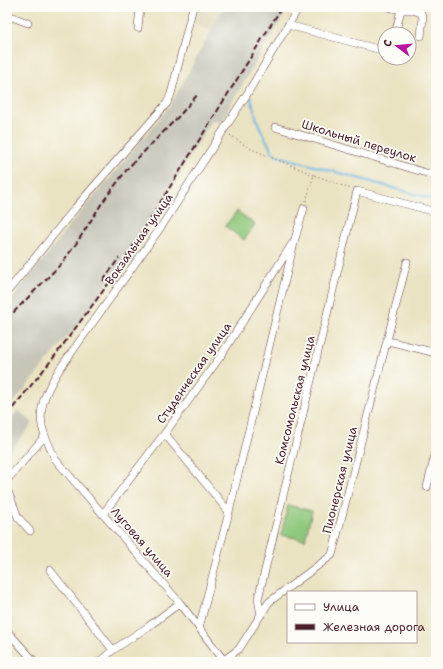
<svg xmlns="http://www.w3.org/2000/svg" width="443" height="669" font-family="'Shantell Sans',sans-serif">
<rect width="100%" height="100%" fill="#fdfcf7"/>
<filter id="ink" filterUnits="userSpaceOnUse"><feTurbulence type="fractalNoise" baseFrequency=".025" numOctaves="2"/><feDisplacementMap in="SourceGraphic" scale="8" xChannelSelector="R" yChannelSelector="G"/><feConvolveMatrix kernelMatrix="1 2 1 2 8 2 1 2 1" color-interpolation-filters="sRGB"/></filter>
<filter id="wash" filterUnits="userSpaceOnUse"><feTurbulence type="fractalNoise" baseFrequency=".012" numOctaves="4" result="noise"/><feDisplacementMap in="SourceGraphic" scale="16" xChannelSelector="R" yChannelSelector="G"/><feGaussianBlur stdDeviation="0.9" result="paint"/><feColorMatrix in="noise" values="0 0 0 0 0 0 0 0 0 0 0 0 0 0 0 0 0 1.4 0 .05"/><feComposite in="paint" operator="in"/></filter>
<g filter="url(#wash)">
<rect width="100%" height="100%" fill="#eae3c2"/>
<path fill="#ddd3b4" d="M199 7H224L212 29 195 25Z"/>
<path fill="#c6c5b8" d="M224 7H289L220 122 212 120 151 219 117 270 84 316 7 411V307L15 295 78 215 106 183 170 106Z
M18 410 33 423 10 451 7 449V424Z"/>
<path fill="#8ec87c" stroke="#6c7454" d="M237 211 255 224 244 240 225 226Z
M288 505 312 511 305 540 281 535Z"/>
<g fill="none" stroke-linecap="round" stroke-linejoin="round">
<path stroke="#6bb7e4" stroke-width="2" d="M251 97C254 117 264 138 275 155L436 200"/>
</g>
</g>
<g filter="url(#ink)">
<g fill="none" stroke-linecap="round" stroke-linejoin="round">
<defs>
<path id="minor" d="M389 7 401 10 395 34
M401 10H413L421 13 423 18 421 36
M7 15 28 23
M288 25 385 51
M138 28 140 7
M275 127 436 176
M7 292 76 207 167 103 171 94 193 7
M388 341 436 353
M165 434 229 512
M45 436 55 459 180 603 225 662
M7 480 45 436C35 411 46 391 59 370L161 227 247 94 299 7
M427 487 436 451
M7 489 18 517 30 531
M103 514 168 429 220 357 292 244
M50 570 113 650
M261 615 258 599 357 191 436 212
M199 628 229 512 295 239 304 208
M7 631 35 662
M224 660 239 649 269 602 332 555 407 262
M99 662 113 650 149 626 180 603"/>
</defs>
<use href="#minor" stroke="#623c42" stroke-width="8"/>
<path stroke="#623c42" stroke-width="1" stroke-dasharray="1 3" stroke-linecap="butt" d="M230 135 249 148 314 175
M306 201 314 175 351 189"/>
<use href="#minor" stroke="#fff" stroke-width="7"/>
<path stroke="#4a1f2b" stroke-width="2" stroke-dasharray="6 3" stroke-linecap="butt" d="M103 281 119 258
M7 319 61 264 76 244 102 203 128 168 179 116 198 94
M7 415 54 357 117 272 282 7"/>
</g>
</g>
<g text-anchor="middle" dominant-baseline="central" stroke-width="3.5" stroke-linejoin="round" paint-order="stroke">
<g font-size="12" fill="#4a1f2b" stroke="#fdfcf7">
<text transform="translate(359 141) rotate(17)">Школьный переулок</text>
<text transform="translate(139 239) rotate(-55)">Вокзальная улица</text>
<text transform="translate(194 373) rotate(-55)">Студенческая улица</text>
<text transform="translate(295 400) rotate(-76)">Комсомольская улица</text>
<text transform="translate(340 480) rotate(-76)">Пионерская улица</text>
<text transform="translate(142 542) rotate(49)">Луговая улица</text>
</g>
</g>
<rect width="443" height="669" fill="none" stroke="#fdfcf7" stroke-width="24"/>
<rect x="287" y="591" width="130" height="52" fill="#fdfcf7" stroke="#b5a4a5"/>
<rect x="295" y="604" width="20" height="6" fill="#ffffff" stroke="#b5a4a5"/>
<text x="323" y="611" font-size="12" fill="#4a1f2b">Улица</text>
<rect x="295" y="624" width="20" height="6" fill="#4a1f2b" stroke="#b5a4a5"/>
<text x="323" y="631" font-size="12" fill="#4a1f2b">Железная дорога</text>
<g transform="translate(397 46) rotate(286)"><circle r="19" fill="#fdfcf7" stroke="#b5a4a5"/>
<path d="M0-3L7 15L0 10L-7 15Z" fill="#b5179e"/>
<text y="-6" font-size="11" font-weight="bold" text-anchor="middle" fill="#4a1f2b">С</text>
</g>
</svg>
